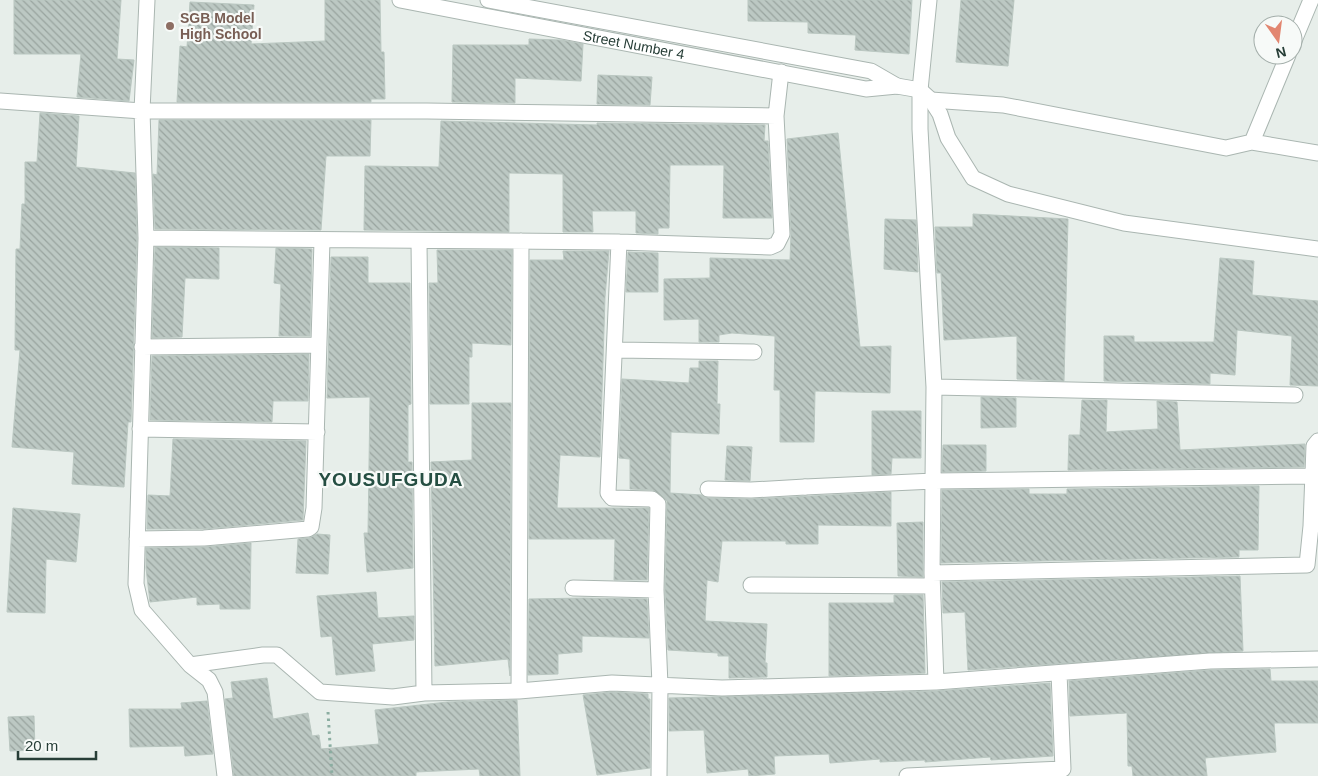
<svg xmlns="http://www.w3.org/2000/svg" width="1318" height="776" font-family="Arial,sans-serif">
<defs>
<pattern id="building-back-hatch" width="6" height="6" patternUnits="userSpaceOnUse" patternTransform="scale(1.25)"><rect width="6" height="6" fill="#bcc8c3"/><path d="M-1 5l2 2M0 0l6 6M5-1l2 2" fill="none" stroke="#99a49f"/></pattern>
</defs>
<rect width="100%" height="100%" fill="#e7eeea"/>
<path fill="url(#building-back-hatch)" stroke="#bac7c1" d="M14 0H121L117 59 134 60 129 101 77 97 81 54H14Z
M325 0H380L381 52H384L385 99H371V102H177L180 46 187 47 190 2 254 5 251 44 325 41Z
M748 0H912L909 54 855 50 856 35 808 33V22L748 21Z
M961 0H1014L1008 66 956 62Z
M529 39 561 40 583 44 581 81 515 78V103L452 102 453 45H529Z
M598 75 652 77 650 105 597 104Z
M40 113 79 116 76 167 135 173 137 238 131 422H128L124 487 72 484 74 452 12 447 20 350H15L16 249H20L22 204H25V162H37Z
M159 120H371L370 156H326L321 230 155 229 153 174 157 175Z
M441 121 597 125V123L765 125 764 141H768L772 218H723L724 165H670L669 228H658V234L636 233V211H592L593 232H563V174L509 173V232L364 230 365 166 439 167Z
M838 133 860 347 891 346 890 393 815 391 814 442H780V390H774L775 336 732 333 719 335V342H699V319L664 320V279L710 278V258L790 260 791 234 787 139Z
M973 214 1068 219 1064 381 1017 379V336L944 340 941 273H937L935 227H973Z
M885 219 916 220 918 272 884 269Z
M155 247 219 248V279L185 278 182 337 152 338Z
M276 248 312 249 310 336H279L281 284 274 283Z
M437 250H512L511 345 472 343V357H469V404H430L429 283H438Z
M563 251H609L605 297 600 457 560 455 557 508H649L647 580H614L615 539H529L530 260H564Z
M628 252 658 253V292H626Z
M331 257H368V283H410L411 404 408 405V462H412L413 568 367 572 364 533H368L370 397 327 398Z
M1220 258 1254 261 1252 295 1318 301V386L1290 385 1292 336 1237 330 1235 375 1210 373V384L1104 381V336H1134V342H1214Z
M309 354 308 401H273L272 422 150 420 152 356Z
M699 361H718L717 404H720L719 434 671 432 670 493 702 495 708 498 751 499 891 492V526L818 525V544H786V541H722L718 582 707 580 705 621 767 624 765 663H767V677L729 678V656H718V653L668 650 665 590 667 501 653 490 630 489V459L619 458 622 379 689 383 690 368H699Z
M981 397 1016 398V427L981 428Z
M1082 400H1107L1106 432 1158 429 1157 401 1177 402 1180 450 1305 444 1304 467 1068 470 1069 435H1080Z
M472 403H511L510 676 508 659 435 666 431 462 472 460Z
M872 411H921V458H892L891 474 872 475Z
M173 439 306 441 303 520 204 529H147L148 495 170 496Z
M943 445H986V471L942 472Z
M727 446 752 447 750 481 725 480Z
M1259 486 1258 550H1239V557L941 563 942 490 1029 489V494H1067V489Z
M13 508 80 514 76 562 46 559 45 613 7 612Z
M923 522V577L898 576 897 523Z
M317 534 330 535 328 574 296 573 298 539 309 538Z
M251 543 250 609H220V604L197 605V597L150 602 146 568V548L204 547Z
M1240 576 1243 651 968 670 965 612 943 613 942 582Z
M376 592 378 618 414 616V640L372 644 375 671 336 675 332 636 321 637 317 596Z
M894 595H923L925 673 829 676V603H894Z
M584 598 647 599 649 638 582 636V652L558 654V674L528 675 529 599Z
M1270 669 1271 681H1318V723H1274L1276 752 1205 758 1207 776H1133L1132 766H1128L1127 713 1070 716 1069 681 1210 670Z
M267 678 273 719 308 713 312 736 319 735 321 749 379 744 375 710 447 702 517 700 520 776H480L479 769 416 772V776H234L225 699 233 698 231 682Z
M1050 683 1053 756 991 760 990 757 925 762V760L880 762V759L830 763 829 754 774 756 775 774 749 776 748 769 707 773 704 730 669 731V698L936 691Z
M612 692 648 694V699H650V768L597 775 583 695Z
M207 701 213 754 185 756 184 746 130 747 129 709H182L181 703Z
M34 716 35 750 10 751 8 717Z"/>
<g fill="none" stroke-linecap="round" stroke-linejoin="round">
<defs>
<path id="service" d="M1293 43 1311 0
M931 100 1003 105 1226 148 1252 142 1288 55
M1252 142 1318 153
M708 489 751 490 805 487"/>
<path id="minor" d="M147 0 142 111 146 238 136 584 142 610 190 665 209 680 215 692 225 776
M929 0 920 90V129L934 387 932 573 936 682
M0 101 142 111H427L776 116
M146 238 619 242 770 247 777 244 782 234 776 116 781 72
M419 241 424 693
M619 242 608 493 612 498 652 499 658 504 656 590 660 685 659 776
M142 347 319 345
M616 350 754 352
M934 387 1295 395
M140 429 317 432
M805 487 934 481 1313 476
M137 539 204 538 308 529 311 527 314 508 322 241
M932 573 1307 565 1311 526 1314 446 1318 441
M751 585 932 586
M573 588 656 590
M190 665 263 655H277L320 692 393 697 424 693 519 691 612 683 722 688 936 682 1210 661 1318 659
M519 691 521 241
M907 776 1063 769 1059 673"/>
<g id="tertiary">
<path id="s1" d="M400 0 866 89 897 86 920 90 931 100 940 114 948 138 973 178 1008 194 1124 223 1318 249"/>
<path d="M488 0 871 71 897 86"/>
</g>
</defs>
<use href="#service" stroke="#aab6b1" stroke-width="17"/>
<use href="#minor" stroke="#aab6b1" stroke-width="17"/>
<use href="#tertiary" stroke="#aab6b1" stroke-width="17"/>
<path stroke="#8bada1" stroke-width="3" stroke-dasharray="2.5 4" stroke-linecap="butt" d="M328 712 332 776"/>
<use href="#service" stroke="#fff" stroke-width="15"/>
<use href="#minor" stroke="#fff" stroke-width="15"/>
<use href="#tertiary" stroke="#fff" stroke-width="15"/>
</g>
<circle fill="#8d6e63" stroke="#f7faf8" stroke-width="2" cx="170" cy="26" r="5"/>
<g text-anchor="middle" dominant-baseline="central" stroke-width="4.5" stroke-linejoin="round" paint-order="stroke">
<g font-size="14" font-weight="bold" fill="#785e54" stroke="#f7faf8" text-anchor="start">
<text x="180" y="18">SGB Model<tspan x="180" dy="16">High School</tspan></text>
</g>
<g font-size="14" fill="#273e37" stroke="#f7faf8">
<text stroke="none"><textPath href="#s1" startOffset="238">Street Number 4</textPath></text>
</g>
<g font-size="19" font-weight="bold" letter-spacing="1" fill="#254e42" stroke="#f7faf8">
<text x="391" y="479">YOUSUFGUDA</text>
</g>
</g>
<g transform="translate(1278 40) rotate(166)"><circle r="24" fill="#f7faf8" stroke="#a4afab"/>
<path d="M0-4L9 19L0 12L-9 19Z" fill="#e28670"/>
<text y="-8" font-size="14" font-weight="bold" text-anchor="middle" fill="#273e37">N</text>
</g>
<path d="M18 751v8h78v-8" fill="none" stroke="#273e37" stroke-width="2.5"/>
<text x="25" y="751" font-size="15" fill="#273e37" stroke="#f7faf8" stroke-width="4" paint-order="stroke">20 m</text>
</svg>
